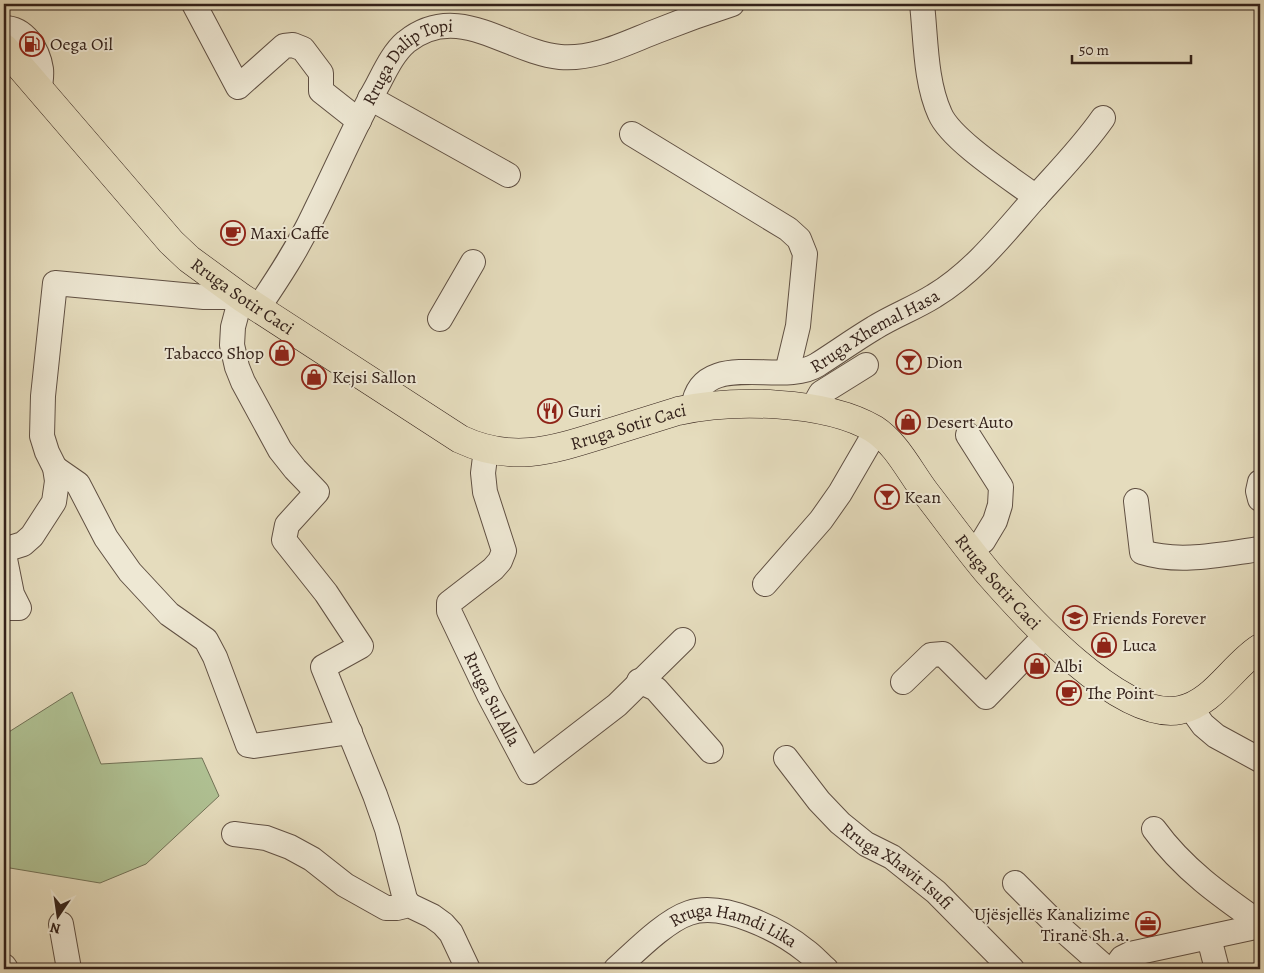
<svg xmlns="http://www.w3.org/2000/svg" width="1264" height="973" font-family="Alegreya,serif">
<rect width="100%" height="100%" fill="#e5dcbd"/>
<filter id="stains"><feTurbulence type="fractalNoise" baseFrequency=".004" numOctaves="4"/><feColorMatrix values="0 0 0 0 .2 0 0 0 0 .09 0 0 0 0 .02 0 0 0 .5 -.17"/></filter>
<radialGradient id="worn" r=".72"><stop offset=".6" stop-color="#630" stop-opacity="0"/><stop offset="1" stop-color="#630" stop-opacity=".3"/></radialGradient>
<path fill="#b0c294" stroke="#727257" d="M72 692 101 764 202 758 219 796 146 864 100 883 4 867V735Z"/>
<g fill="none" stroke-linecap="round" stroke-linejoin="round">
<defs>
<g id="minor">
<path d="M194 4 238 87 284 46 293 45 303 49 321 73V91L359 121"/>
<path d="M922 4C926 39 925 81 940 114 951 140 1012 179 1036 197"/>
<path d="M4 28C25 28 38 50 41 69 42 76 40 83 40 90"/>
<path d="M370 98 508 175"/>
<path d="M632 134 788 229 799 239 805 254 798 326 787 372"/>
<path id="s1" d="M258 308C279 277 298 248 314 214 335 172 354 127 377 86 385 71 393 53 406 42 458 0 508 52 560 57 594 60 626 43 657 31 682 21 707 12 732 4"/>
<path d="M440 319 473 262"/>
<path id="s2" d="M693 408C701 347 782 387 817 365 836 353 854 340 874 328 893 316 915 308 934 296 974 272 1004 233 1034 199 1058 172 1082 148 1103 118"/>
<path d="M812 409 821 393 866 365"/>
<path d="M968 435 1001 487 1000 505 995 521 983 541 971 550"/>
<path id="s3" d="M486 449 483 473 485 492 504 551 500 561 493 569 449 603V611L489 695 530 772 617 705 683 640"/>
<path d="M55 468 78 484 106 538 130 572 169 614 206 640 215 657 248 745 254 746 350 732"/>
<path d="M1260 482 1258 491 1260 499"/>
<path d="M1136 501 1142 552C1180 564 1222 554 1260 549"/>
<path d="M4 550 23 544 32 536 54 502 57 481 55 468 47 452 42 436 43 396 55 283 204 297H241L233 327 232 345 237 367 243 382 280 450 295 469 317 492 287 525 284 540 326 593 361 646 323 667 375 795 387 829 405 899 409 905"/>
<path d="M4 554 12 594 19 608H4"/>
<path d="M765 584 821 520 840 493 876 431"/>
<path d="M639 681 656 689 711 751"/>
<path d="M903 682 931 655 943 654 986 697 1047 634"/>
<path d="M1190 707 1203 725 1216 736 1260 760"/>
<path id="s4" d="M786 758 819 801 840 823 866 844 892 857 936 892 1012 969"/>
<path d="M1154 829C1183 869 1220 895 1260 923"/>
<path d="M234 834 266 838 290 847 312 859 345 885 386 908H397L409 905 432 916 443 924 451 933 468 969"/>
<path d="M1015 883 1054 922 1107 969"/>
<path d="M61 924 69 969"/>
<path d="M1209 938 1217 969"/>
<path d="M4 966 6 969"/>
<path id="s5" d="M616 969C635 952 665 921 689 913 723 901 780 930 806 951 813 956 819 963 826 969"/>
<path d="M1114 969 1122 958 1130 954 1260 926"/>
</g>
<g id="major">
<path id="s6" d="M4 48 171 242 189 259 241 297 460 439C511 463 550 451 601 435 626 427 652 419 678 411 732 399 825 400 874 429 897 444 910 472 926 493 947 520 967 548 989 574 1025 615 1121 722 1180 710 1214 703 1232 666 1260 648"/>
</g>
</defs>
<use href="#minor" stroke="#605043" stroke-width="26"/>
<use href="#major" stroke="#33211a" stroke-width="29"/>
<use href="#minor" stroke="#eee8d4" stroke-width="24"/>
<use href="#major" stroke="#e5dcbd" stroke-width="28"/>
</g>
<defs>
<symbol id="fuel-ring" viewBox="-11 -11 22 22"><circle r="9.5" fill="#eee8d4" stroke="#8f2418" stroke-width="1.5"/><path d="M-5.5-6h7V0h2V4h1.3V-2.5L3-4.5l.8-.8L6-3V5H2.5V1h-1V6h-7ZM-4.2-4.7v3.2H.2V-4.7Z" fill="#8f2418"/></symbol>
<symbol id="cafe-ring" viewBox="-11 -11 22 22"><circle r="9.5" fill="#eee8d4" stroke="#8f2418" stroke-width="1.5"/><path d="M-5.5-4.5H6V0H3Q3 3.5 0 3.5H-2.5Q-5.5 3.5-5.5 0ZM3-3.2v2h1.7v-2ZM-6 4.5H4V6H-6Z" fill="#8f2418"/></symbol>
<symbol id="shop-ring" viewBox="-11 -11 22 22"><circle r="9.5" fill="#eee8d4" stroke="#8f2418" stroke-width="1.5"/><path d="M-5-2.5h2.3a2.7 3.5 0 0 1 5.4 0H5L5.5 6h-11ZM-1.5-2.5h3a1.5 2.3 0 0 0-3 0Z" fill="#8f2418"/></symbol>
<symbol id="bar-ring" viewBox="-11 -11 22 22"><circle r="9.5" fill="#eee8d4" stroke="#8f2418" stroke-width="1.5"/><path d="M-6-5H6L.8 .8V4.5H3.5V6h-7V4.5H-.8V.8Z" fill="#8f2418"/></symbol>
<symbol id="restaurant-ring" viewBox="-11 -11 22 22"><circle r="9.5" fill="#eee8d4" stroke="#8f2418" stroke-width="1.5"/><path d="M-5-6h1v4h1v-4h1v4h1v-4h1v5L-1.5 .5V6h-2V.5L-5-1ZM5-6V6H3V1.5H1.5Q1.5-4 5-6Z" fill="#8f2418"/></symbol>
<symbol id="school-ring" viewBox="-11 -11 22 22"><circle r="9.5" fill="#eee8d4" stroke="#8f2418" stroke-width="1.5"/><path d="M0-5L7-2L0 1L-7-2ZM-4 1L0 2.5L4 1V4Q0 6-4 4Z" fill="#8f2418"/></symbol>
<symbol id="office-ring" viewBox="-11 -11 22 22"><circle r="9.5" fill="#eee8d4" stroke="#8f2418" stroke-width="1.5"/><path d="M-6-3h4V-5.5h4V-3h4V5H-6ZM-1-4.5V-3h2v-1.5ZM-6 0V1H6V0Z" fill="#8f2418"/></symbol>
</defs>
<g fill-rule="evenodd">
<use href="#fuel-ring" x="18" y="30" width="28" height="28"/>
<use href="#cafe-ring" x="219" y="219" width="28" height="28"/>
<use href="#shop-ring" x="268" y="339" width="28" height="28"/>
<use href="#bar-ring" x="895" y="348" width="28" height="28"/>
<use href="#shop-ring" x="300" y="363" width="28" height="28"/>
<use href="#restaurant-ring" x="536" y="397" width="28" height="28"/>
<use href="#shop-ring" x="894" y="408" width="28" height="28"/>
<use href="#bar-ring" x="873" y="483" width="28" height="28"/>
<use href="#school-ring" x="1061" y="604" width="28" height="28"/>
<use href="#shop-ring" x="1090" y="631" width="28" height="28"/>
<use href="#shop-ring" x="1023" y="652" width="28" height="28"/>
<use href="#cafe-ring" x="1055" y="679" width="28" height="28"/>
<use href="#office-ring" x="1134" y="910" width="28" height="28"/>
</g>
<g text-anchor="middle" dominant-baseline="central" stroke-width="4" stroke-linejoin="round" paint-order="stroke">
<g font-size="18" fill="#33211a" stroke="#eee8d4" text-anchor="start">
<text x="50" y="44">Oega Oil</text>
<text x="250" y="233">Maxi Caffe</text>
<text x="264" y="353" text-anchor="end">Tabacco Shop</text>
<text x="926" y="362">Dion</text>
<text x="332" y="377">Kejsi Sallon</text>
<text x="568" y="411">Guri</text>
<text x="926" y="422">Desert Auto</text>
<text x="904" y="497">Kean</text>
<text x="1092" y="618">Friends Forever</text>
<text x="1122" y="645">Luca</text>
<text x="1054" y="666">Albi</text>
<text x="1086" y="693">The Point</text>
<text x="1130" y="914" text-anchor="end">Ujësjellës Kanalizime<tspan x="1130" dy="21">Tiranë Sh.a.</tspan></text>
</g>
<g font-size="18" fill="#33211a" stroke="#eee8d4">
<text stroke="none"><textPath href="#s1" startOffset="294">Rruga Dalip Topi</textPath></text>
<text stroke="none"><textPath href="#s6" startOffset="346">Rruga Sotir Caci</textPath></text>
<text stroke="none"><textPath href="#s2" startOffset="211">Rruga Xhemal Hasa</textPath></text>
<text stroke="none"><textPath href="#s6" startOffset="780">Rruga Sotir Caci</textPath></text>
<text stroke="none"><textPath href="#s6" startOffset="1230">Rruga Sotir Caci</textPath></text>
<text stroke="none"><textPath href="#s3" startOffset="288">Rruga Sul Alla</textPath></text>
<text stroke="none"><textPath href="#s4" startOffset="156">Rruga Xhavit Isufi</textPath></text>
<text stroke="none"><textPath href="#s5" startOffset="139">Rruga Hamdi Lika</textPath></text>
</g>
</g>
<rect width="1264" height="973" fill="none" stroke="#e5dcbd" stroke-width="20"/>
<rect x="5" y="5" width="1254" height="963" fill="none" stroke="#33211a" stroke-width="2.5"/>
<rect x="10" y="10" width="1244" height="953" fill="none" stroke="#33211a"/>
<g transform="translate(58 916) rotate(193)" stroke="#eee8d4" stroke-width="4" paint-order="stroke">
<path d="M0-4L9 19L0 12L-9 19Z" fill="#33211a"/>
<text y="-8" font-size="14" font-weight="bold" text-anchor="middle" fill="#33211a">N</text>
</g>
<path d="M1072 55v8h119v-8" fill="none" stroke="#33211a" stroke-width="2.5"/>
<text x="1079" y="55" font-size="15" fill="#33211a" stroke="#eee8d4" stroke-width="4" paint-order="stroke">50 m</text>
<rect width="100%" height="100%" filter="url(#stains)"/>
<rect width="100%" height="100%" fill="url(#worn)"/>
</svg>
